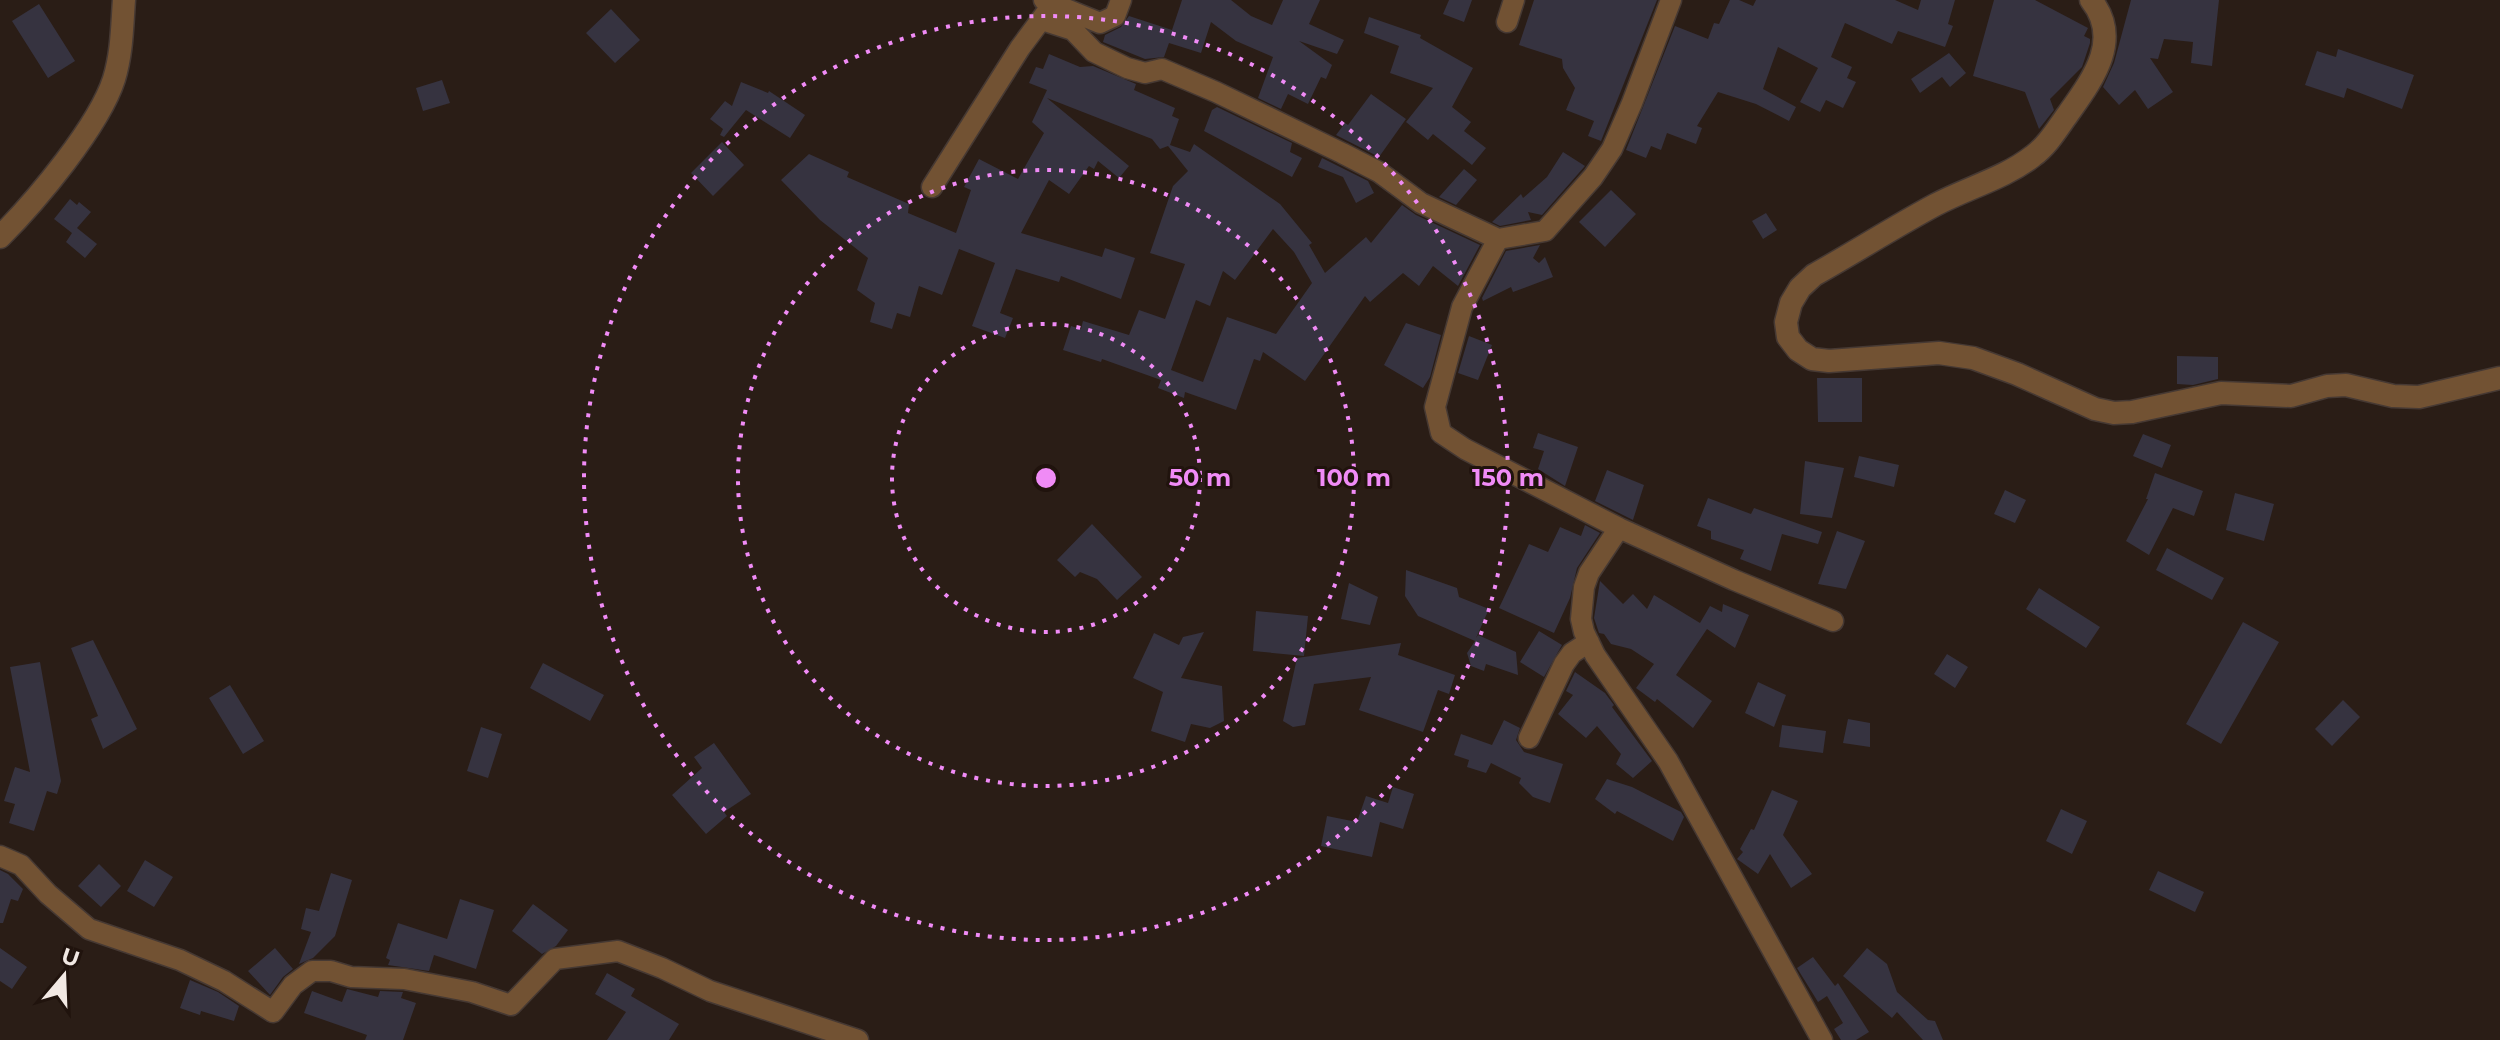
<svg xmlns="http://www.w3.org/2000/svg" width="2500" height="1040" font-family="Montserrat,sans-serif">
<rect width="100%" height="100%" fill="#2a1d16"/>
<path fill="#363340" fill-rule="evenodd" d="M1182 0H1231L1251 16 1272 25 1283 0H1320L1309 24 1344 40 1337 54 1299 41 1332 65 1326 79 1321 77 1308 104 1288 94 1281 109 1258 98 1273 57 1236 41 1211 22 1201 53 1169 43 1164 57 1145 59 1103 42 1105 35 1121 27 1129 16 1172 30Z
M1449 0H1472L1464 22 1443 14Z
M1534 0H1657L1601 141 1588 136 1594 121 1566 110 1575 88 1563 68 1562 59 1519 45Z
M1730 0H1739L1753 6 1756 0H1895L1918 10 1921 0H1955L1948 24 1953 26 1945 47 1898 31 1892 44 1845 23 1831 57 1852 67 1847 78 1856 82 1843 108 1826 100 1820 112 1800 102 1818 68 1778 47 1763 89 1796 107 1789 121 1756 104 1718 92 1697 126 1702 128 1696 144 1667 133 1661 150 1651 146 1646 158 1626 150 1675 26 1708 39 1714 23 1719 24Z
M1994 0H2035L2088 28 2084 36 2090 39V43L2082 67 2050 99 2054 110 2039 129 2025 92 1973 76Z
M2131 0H2219L2212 66 2191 63 2193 42 2164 39 2158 59 2150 58 2173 92 2148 109 2135 90 2119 105 2103 87 2114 63Z
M39 4 75 61 48 78 12 21Z
M611 9 640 40 615 63 586 33Z
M1369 17 1421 35 1420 38 1473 68 1452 107 1471 122 1464 131 1486 148 1472 165 1433 134 1428 140 1406 122 1433 88 1390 73 1399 46 1364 33Z
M2338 49 2414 75 2402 109 2347 88 2344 98 2305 85 2317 51 2336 57Z
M1949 53 1966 73 1950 87 1942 77 1920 93 1911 79Z
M1049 54 1080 67 1093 66 1136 84 1134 90 1175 108 1172 116 1179 119 1170 145 1190 152 1194 144 1280 204 1312 243 1309 245 1325 273 1366 237 1371 243 1402 205 1416 215 1480 245 1458 286 1433 266 1419 286 1403 273 1370 302 1365 296 1305 381 1263 352 1260 361 1254 359 1236 410 1185 392 1184 398 1158 388 1161 380 1102 359 1101 362 1063 350 1071 326 1081 329 1083 321 1129 335 1139 310 1165 319 1185 264 1150 253 1173 186 1188 171 1168 146 1160 149 1152 139 1047 98 1129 166 1119 178 1098 161 1094 169 1089 166 1069 194 1049 180 1021 233 1102 257 1105 248 1135 258 1121 299 1061 276 1059 282 1016 269 1000 313 1013 318 1005 338 972 326 995 263 959 249 942 295 919 286 910 317 897 313 892 329 870 322 875 303 857 290 868 258 820 220 781 180 809 154 849 172 847 177 909 204 908 213 956 233 971 190 964 187 979 159 1018 179 1044 133 1032 122 1047 90 1029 83 1036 67 1043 69ZM1273 229 1294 252 1312 283 1276 334 1227 317 1203 382 1171 370 1196 300 1210 306 1223 271 1235 280Z
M442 80 450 103 423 111 416 88Z
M741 82 768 93 769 91 805 115 790 138 746 110 724 137 720 135 723 129 710 119 725 101 732 106Z
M1371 94 1406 119 1379 157 1336 135 1345 123 1348 125Z
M1217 107 1292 143 1290 152 1302 158 1292 177 1204 131 1212 110Z
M722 142 744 165 713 196 691 173Z
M1563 152 1585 166 1542 215 1528 212 1531 220 1500 226 1492 222 1521 194 1523 198 1547 177Z
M1322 158 1368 181 1374 193 1356 203 1343 177 1318 167Z
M1464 169 1477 180 1456 205 1439 197Z
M1611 190 1636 214 1605 247 1579 222Z
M70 199 77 205 79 202 91 212 77 228 97 244 85 258 66 242 72 233 54 219Z
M1766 213 1777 230 1763 239 1752 221Z
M1540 245 1533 258 1539 263 1545 257 1553 277 1513 292 1511 287 1483 301 1482 298 1506 251Z
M1406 323 1441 335 1430 377 1423 388 1384 365Z
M1469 336 1492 345 1478 380 1458 373Z
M2177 356 2218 357V379L2193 385 2177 384Z
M1817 378H1862V422H1818Z
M1538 433 1578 447 1565 486 1538 469 1544 451 1533 448Z
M2143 434 2171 445 2162 468 2133 456Z
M1859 456 1899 465 1894 487 1854 477Z
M1805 461 1844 468 1832 518 1800 514Z
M1607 470 1644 485 1633 520 1595 501Z
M2155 473 2203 491 2194 516 2173 508 2149 555 2126 541 2148 499H2146Z
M2005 490 2026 500 2015 523 1994 514Z
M2235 493 2274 504 2264 541 2226 530Z
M1708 498 1751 514 1754 508 1822 532 1818 544 1782 534 1771 571 1740 559 1744 550 1711 539V531L1697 526Z
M1092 524 1142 577 1117 600 1097 579 1080 572 1075 577 1057 560Z
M1585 525 1600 533 1577 568 1570 598 1554 633 1499 608 1529 544 1548 552 1560 527 1581 536Z
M1837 531 1865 541 1846 589 1818 584Z
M2167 548 2224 578 2212 600 2156 570Z
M1406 570 1457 588 1459 597 1489 609 1476 638 1478 635 1516 652 1518 675 1486 664 1484 671 1471 666 1467 653 1475 641 1418 616 1405 596Z
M1600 581 1623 604 1633 594 1647 609 1654 595 1700 623 1710 606 1722 612 1723 604 1749 615 1735 648 1707 629 1676 675 1712 701 1693 728 1657 699 1655 702 1636 688 1654 664 1631 649 1611 644 1604 634 1599 633 1594 618Z
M1349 583 1378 597 1370 625 1341 619Z
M2039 588 2100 627 2086 648 2026 609Z
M1256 611 1308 616 1304 656 1253 651Z
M2243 622 2279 642 2221 744 2186 724Z
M1539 631 1562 645 1544 677 1520 662Z
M1204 632 1181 678 1222 686 1224 721 1210 728 1191 724 1185 742 1151 731 1163 692 1133 678 1154 633 1179 645 1183 637Z
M93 640 137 729 103 749 91 719 98 716 71 648Z
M1401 643 1398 655 1455 675 1449 694 1438 690 1423 732 1359 710 1371 677 1314 684 1305 725 1293 727 1283 721 1297 658Z
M1947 654 1968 667 1955 688 1934 674Z
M40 662 61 781 57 794 47 791 34 831 9 823 15 804 4 801 15 767 30 772 10 667Z
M543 663 604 695 590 721 530 688Z
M1575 672 1605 693 1614 705 1612 707 1652 761 1633 778 1616 764 1621 754 1597 726 1586 738 1558 714 1573 695 1566 691Z
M1758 682 1786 695 1774 727 1745 713Z
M230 685 264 741 243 754 209 698Z
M2343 700 2360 717 2332 746 2315 729Z
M1848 719 1870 723V747L1843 743Z
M1504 720 1520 728 1516 740 1524 752 1563 764 1550 803 1533 797 1519 783 1521 778 1491 763 1486 773 1467 767 1469 760 1454 755 1461 734 1492 745Z
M1782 725 1826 731 1823 753 1779 747Z
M481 727 502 734 488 778 467 771Z
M714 743 751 794 724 812 727 816 706 834 672 795 702 768 694 757Z
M1607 779 1632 787 1681 812 1684 817 1673 841 1617 811 1615 814 1595 799Z
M1393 787 1414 794 1403 829 1380 822 1372 857 1321 846 1327 816 1357 822 1366 796 1388 803Z
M1772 790 1798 801 1783 835 1812 874 1791 888 1770 854 1758 874 1737 859 1743 852 1740 849 1751 829 1754 830Z
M2061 809 2087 821 2072 854 2046 841Z
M145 860 173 877 154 907 127 891Z
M99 864 121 886 101 907 78 886Z
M0 870 8 874 23 889 18 901 11 899 3 923H0Z
M2158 871 2204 892 2195 912 2149 890Z
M331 873 352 880 335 936 313 958 299 964 311 932 301 929 306 908 319 911Z
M460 899 494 910 476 969 434 955 429 971 388 965 390 960 386 958 398 923 447 939Z
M533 904 568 930 556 946 542 954 512 931Z
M0 948 27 967 12 989 0 981Z
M275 948 293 969 283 977 270 995 248 971Z
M1867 948 1887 964 1897 992 1928 1020 1935 1021 1943 1040H1923L1897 1012 1892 1018 1843 976Z
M1813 957 1835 986 1838 983 1869 1032 1856 1040H1841L1834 1029 1843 1023 1827 996 1818 1002 1797 968Z
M607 973 635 989 631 996 679 1024 669 1040H607L626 1012 595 994Z
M190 980 218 992 239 1006 234 1021 201 1011 200 1015 180 1008Z
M347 989 378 997 380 991 403 992 401 998 416 1003 403 1040H365L367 1035 304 1013 312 991 342 1002Z"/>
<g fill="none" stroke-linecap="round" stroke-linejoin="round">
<defs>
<path id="minor" d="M1044 0 1100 23 1115 16 1121 0
M1671 0 1632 103 1612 149 1593 177 1545 231 1498 239 1462 307 1435 407 1441 433 1465 449 1619 528 1589 573 1584 587 1581 619 1584 632 1595 655 1668 761 1822 1040
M1042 20 1073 30 1094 52 1127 68 1145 73 1162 69 1216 92 1342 153 1379 172 1421 203 1498 239
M1507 22 1514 0
M932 187 1020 48 1052 5
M1619 528 1734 580 1833 621
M1529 738 1564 664 1572 653 1589 642
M0 856 21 865 48 894 89 929 180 960 224 981 273 1012 293 985 312 971H331L351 977 404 979 472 992 511 1005 555 959 618 951 662 968 710 991 858 1040"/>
<path id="tertiary" d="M2091 0C2123 40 2092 80 2068 114 2057 129 2048 145 2033 156 2005 178 1967 188 1935 205 1894 227 1855 252 1814 275L1800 288 1791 303 1786 322 1788 337 1798 350 1812 359 1829 361 1939 353 1973 358 2017 374 2095 409 2114 413 2132 412 2221 393 2291 396 2327 386 2346 385 2393 396 2419 397 2500 378
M0 237C36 201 99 126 114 79 122 53 122 27 124 0"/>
</defs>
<use href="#minor" stroke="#463933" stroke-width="23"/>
<use href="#tertiary" stroke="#463933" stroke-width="25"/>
<use href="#minor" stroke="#725233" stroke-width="20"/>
<use href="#tertiary" stroke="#725233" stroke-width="22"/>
</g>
<g fill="none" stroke="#f08bf6" stroke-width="4" stroke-dasharray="4 8">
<circle cx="1046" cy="478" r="154"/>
<circle cx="1046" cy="478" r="308"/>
<circle cx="1046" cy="478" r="462"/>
</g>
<circle cx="1046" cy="478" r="12" fill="#f08bf6" stroke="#20130d" stroke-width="4"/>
<g font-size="24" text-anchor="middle" font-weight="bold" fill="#f08bf6" stroke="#20130d" stroke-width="6" stroke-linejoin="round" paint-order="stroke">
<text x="1200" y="486">50 m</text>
<text x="1354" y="486">100 m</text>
<text x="1508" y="486">150 m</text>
</g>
<g transform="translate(64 976) rotate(19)" stroke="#20130d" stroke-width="6" paint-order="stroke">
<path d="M0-6L14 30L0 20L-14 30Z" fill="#f1e8e3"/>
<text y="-12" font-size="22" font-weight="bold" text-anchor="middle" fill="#f1e8e3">U</text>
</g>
</svg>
